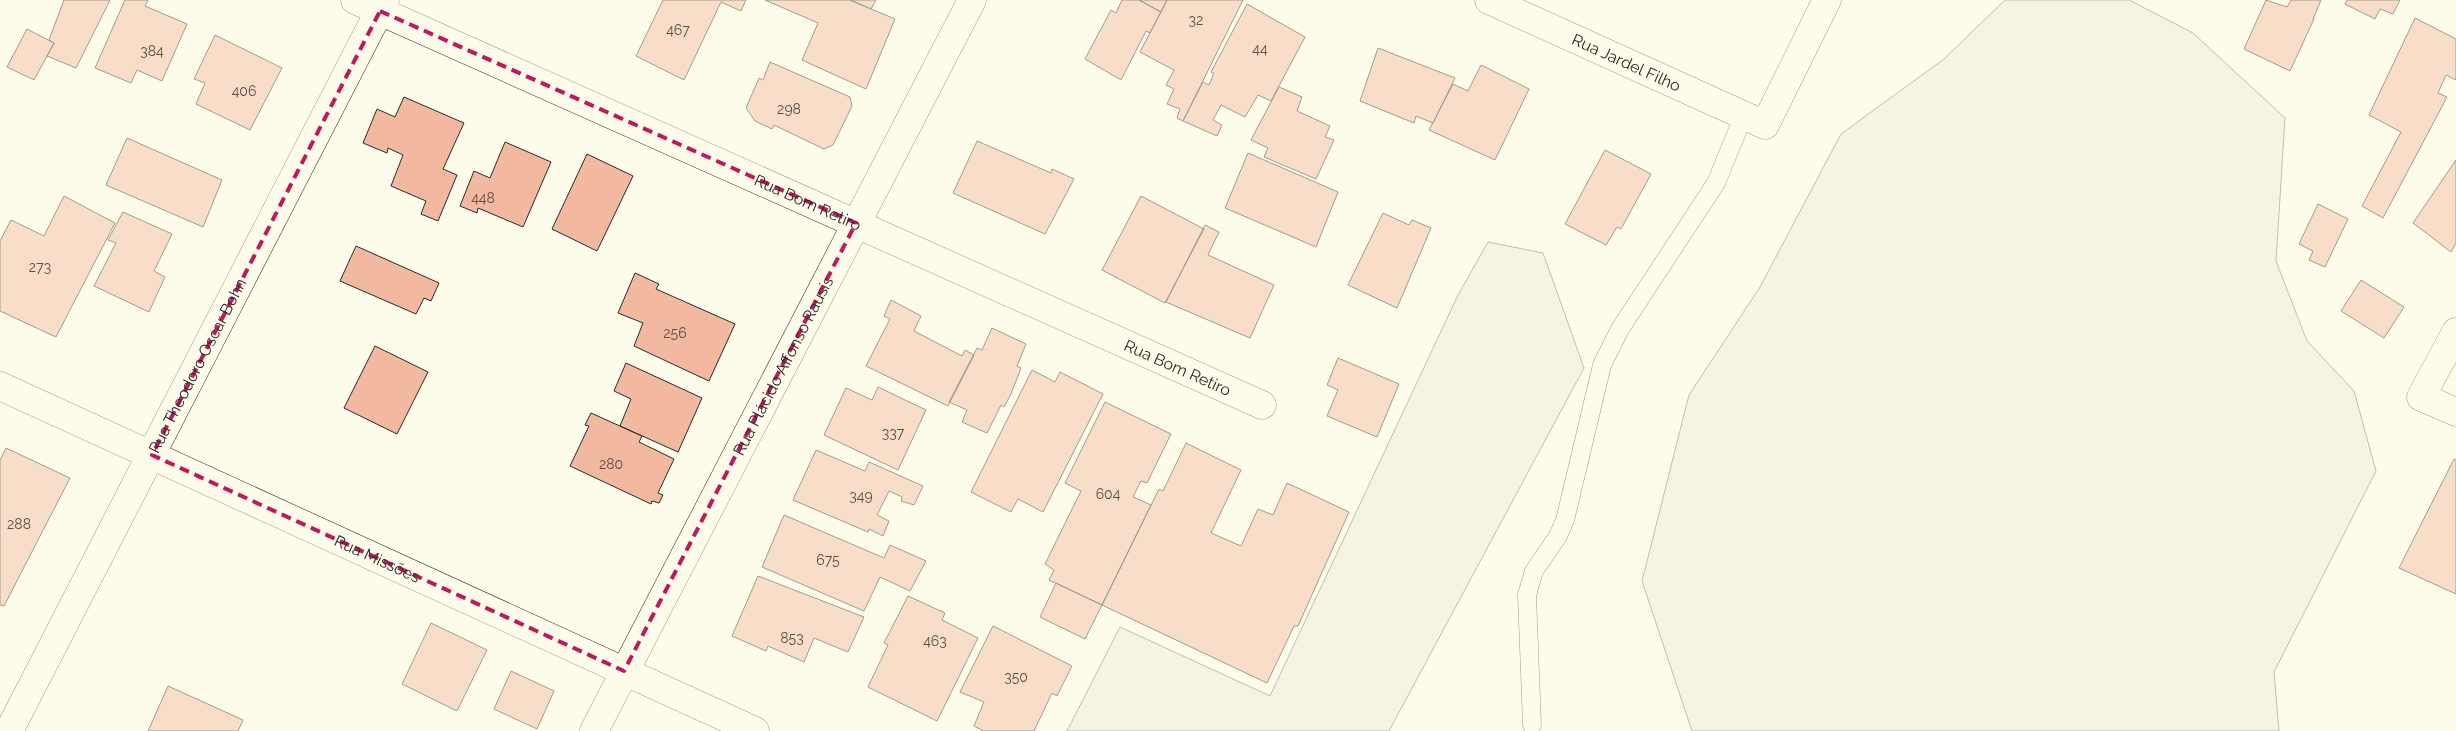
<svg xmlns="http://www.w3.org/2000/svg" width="2456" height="731" font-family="Raleway,sans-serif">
<rect width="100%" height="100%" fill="#fdfbea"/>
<path fill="#ecebdb" stroke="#74746e" d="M2005 0H2129L2193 33 2285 118 2276 261 2307 341 2354 391 2376 471 2274 672 2279 731H1692L1642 581 1689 395 1760 287 1841 134 1944 59Z
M1488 242 1543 253 1584 368 1389 731H1067L1120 627 1270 696 1458 295Z"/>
<path fill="#f2b8a0" stroke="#2b2b2b" d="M64 0H110L76 68 47 56 54 43 49 40Z
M125 0H148L145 6 187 24 162 81 137 70 131 83 95 68Z
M663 0H746L741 11 721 2 684 80 636 56Z
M765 0H850L895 19 866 89 802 60 818 23Z
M850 0H876L871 9Z
M1122 0H1139L1161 12 1150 33 1146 31 1121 80 1085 59 1111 10 1116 13Z
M1139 0H1167L1161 12Z
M1167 0H1243L1183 121 1177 118 1180 109 1167 104 1174 89 1166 85 1174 70 1140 52Z
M2266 0 2287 7 2291 0H2321L2313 19H2314L2290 71 2244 49Z
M2347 0H2400L2393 14 2380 9 2375 19 2345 4Z
M1247 4 1305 37 1271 101 1258 95 1245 117 1221 105 1213 120 1222 125 1217 136 1183 121 1203 82 1209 85 1214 73 1211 72Z
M2415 18 2456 39V80L2446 75 2438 93 2447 97 2383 218 2362 206 2401 132 2369 115Z
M27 29 54 43 34 80 7 67Z
M215 35 282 68 250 130 196 104 205 83 194 79Z
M1378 48 1455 78 1433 123 1416 116 1414 123 1360 101Z
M770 62 850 97 852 106 833 145 824 149 774 125 772 129 755 121 746 108 759 78 763 80Z
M1481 65 1529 89 1495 160 1429 130 1453 84 1468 91Z
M1279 87 1302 97 1297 111 1330 126 1325 137 1334 140 1316 179 1264 157 1268 148 1251 140Z
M404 97 464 123 443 169 457 175 438 221 421 214 426 201 391 186 403 155 388 148 387 153 363 143 377 109 395 117Z
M127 138 222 180 203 227 106 185Z
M977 141 1051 173 1052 169 1074 179 1045 234 953 193Z
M505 142 551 162 523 227 478 208 477 213 460 206 474 171 490 178Z
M1605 150 1651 174 1621 229 1617 227 1606 245 1565 224Z
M1248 153 1338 192 1316 247 1225 208Z
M587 154 633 176 597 251 552 229Z
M2456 160V243L2451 252 2413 223Z
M64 196 115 223 56 337 0 311V241L11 220 44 236Z
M1141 196 1204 229 1165 303 1102 270Z
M2318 204 2348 219 2325 267 2309 260 2313 251 2299 244Z
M123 212 172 234 154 271 165 277 149 312 94 286 116 243 108 240Z
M1383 213 1409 225 1412 220 1431 228 1397 308 1348 285Z
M1205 225 1219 232 1208 255 1274 285 1250 338 1166 302Z
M356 246 439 283 431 301 424 298 416 314 340 281Z
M635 273 659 284 656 289 735 324 709 381 634 346 643 323 618 313Z
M2361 280 2404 307 2384 338 2341 311Z
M891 300 921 316 914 331 962 356 965 350 974 355 948 406 866 366 890 319 884 316Z
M992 328 1026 344 1017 366 1021 368 1011 394 1004 407 1001 405 987 433 962 422 967 410 949 402 977 348 982 350Z
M375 346 428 372 397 434 344 408Z
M1338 358 1399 384 1377 437 1327 416 1338 390 1327 385Z
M626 363 702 398 678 452 620 426 631 399 614 391Z
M1032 370 1055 382 1060 372 1103 394 1043 512 1018 499 1011 512 971 492Z
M878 387 926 410 898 470 824 435 846 388 872 400Z
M1105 402 1171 434 1147 483 1141 481 1133 497 1151 505 1102 605 1049 580 1054 570 1045 564 1081 491 1065 483Z
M591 413 642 436 639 442 674 459 658 493 663 495 659 503 652 501 651 504 570 466 589 426 585 425Z
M1186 443 1241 470 1211 533 1241 546 1258 509 1273 515 1287 483 1349 512 1298 626H1294L1267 683 1102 605 1159 489 1163 491Z
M6 448 70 478 4 606 0 605V460Z
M816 450 865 471 869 462 923 486 914 505 901 501 902 497 889 491 877 515 889 521 883 536 869 529 868 532 793 500Z
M2454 459 2456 460V594L2399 568Z
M784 515 884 558 890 545 926 561 910 591 880 577 864 611 762 567Z
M758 576 864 617 848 652 814 638 804 662 768 646 766 651 732 636Z
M1056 583 1102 605 1085 639 1040 617Z
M908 596 945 613 942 620 978 638 937 721 868 687 888 645 884 643Z
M431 623 487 650 457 711 402 684Z
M993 626 1072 666 1057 696 1052 693 1034 731H984L974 726 984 702 960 692Z
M511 671 554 691 537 729 494 709Z
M168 686 243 720 238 731H148Z"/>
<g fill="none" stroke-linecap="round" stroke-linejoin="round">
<defs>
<path id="lane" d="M1532 725 1527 595 1534 571 1558 536 1565 520 1602 365 1620 329 1716 183 1744 115"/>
<g id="street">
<path id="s1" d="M355 0 1262 405"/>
<path id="s2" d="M1489 0 1765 125 1827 0"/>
<path d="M2456 332 2421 397 2456 412"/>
<path id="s3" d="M0 386 755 731"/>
<path id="s4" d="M9 731 385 0"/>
<path id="s5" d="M594 731 972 0"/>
</g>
</defs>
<use href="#lane" stroke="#2b2b2b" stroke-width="19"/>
<use href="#street" stroke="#2b2b2b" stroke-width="29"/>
<use href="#lane" stroke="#fdfbea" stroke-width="18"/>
<use href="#street" stroke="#fdfbea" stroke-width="28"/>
</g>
<path d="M0 0H2456V731H0ZM380 11 856 223 624 671 152 455Z" fill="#fdfbea" fill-opacity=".55" fill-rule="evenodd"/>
<path fill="none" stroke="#c2185b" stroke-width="4" stroke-dasharray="10 6" stroke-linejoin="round" d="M380 11 856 223 624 671 152 455Z"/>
<g text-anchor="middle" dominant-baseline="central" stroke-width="4" stroke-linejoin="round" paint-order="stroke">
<g font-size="14" fill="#5d4e48">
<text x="1196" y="20">32</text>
<text x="678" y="30">467</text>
<text x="1260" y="49">44</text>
<text x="152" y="51">384</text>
<text x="244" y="91">406</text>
<text x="789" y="109">298</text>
<text x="483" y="198">448</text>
<text x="40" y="267">273</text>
<text x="675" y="333">256</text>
<text x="893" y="433">337</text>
<text x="611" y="464">280</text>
<text x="1108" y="494">604</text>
<text x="861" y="496">349</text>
<text x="19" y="524">288</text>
<text x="828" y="560">675</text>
<text x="792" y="638">853</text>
<text x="935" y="641">463</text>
<text x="1016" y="677">350</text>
</g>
<g font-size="16" fill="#2b2b2b" stroke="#fdfbea">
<text stroke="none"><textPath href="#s2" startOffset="151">Rua Jardel Filho</textPath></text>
<text stroke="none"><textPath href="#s1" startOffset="496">Rua Bom Retiro</textPath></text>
<text stroke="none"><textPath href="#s5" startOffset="411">Rua Plácido Affonso Rausis</textPath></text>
<text stroke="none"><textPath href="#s4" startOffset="411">Rua Theodoro Oscar Bohn</textPath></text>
<text stroke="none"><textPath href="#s1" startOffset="901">Rua Bom Retiro</textPath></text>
<text stroke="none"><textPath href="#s3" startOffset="415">Rua Missões</textPath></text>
</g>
</g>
</svg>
